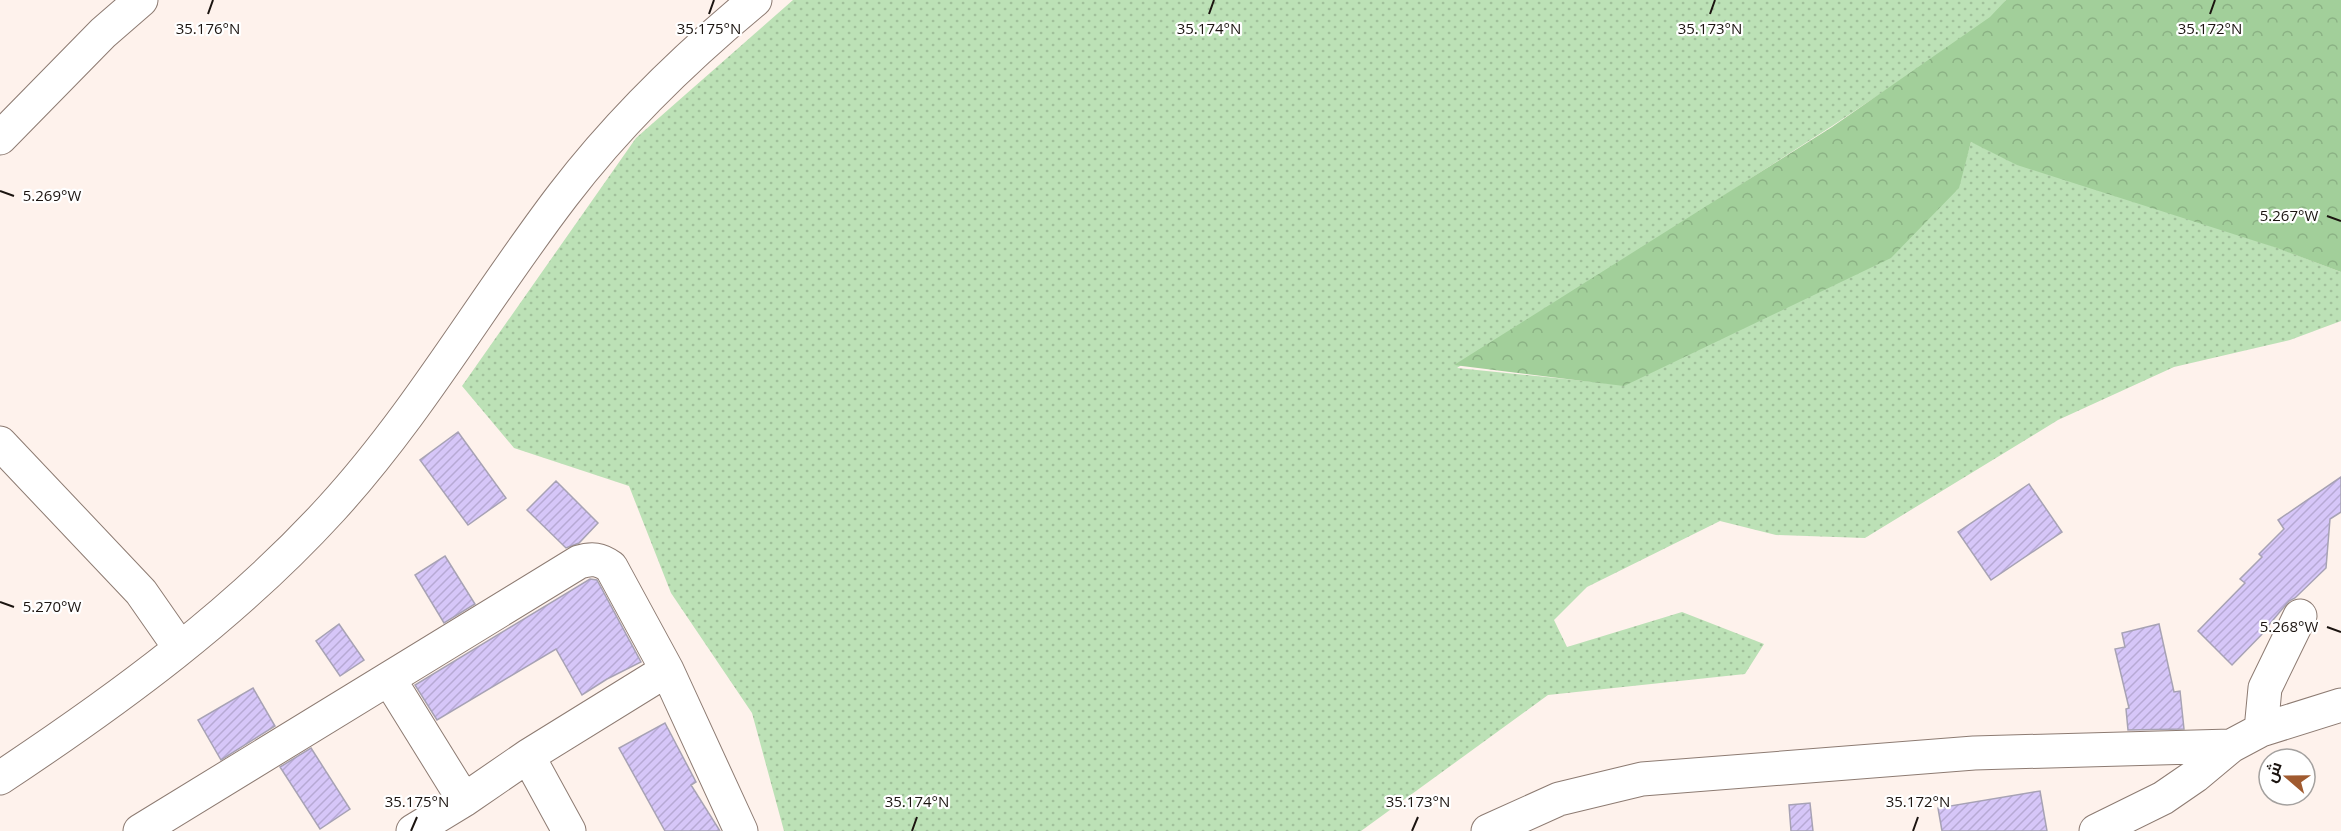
<svg xmlns="http://www.w3.org/2000/svg" width="2341" height="831" font-family="'Open Sans',Cairo,sans-serif">
<defs>
<pattern id="grass-dots" width="8" height="8" patternUnits="userSpaceOnUse" patternTransform="scale(1.5)"><rect width="8" height="8" fill="#bce1b6"/><path d="M2 2h.1M6 6h.1" fill="none" stroke="#a1c09b" stroke-width="1.8" stroke-linecap="round"/></pattern>
<pattern id="forest-crowns" width="20" height="18" patternUnits="userSpaceOnUse" patternTransform="scale(1.5)"><rect width="20" height="18" fill="#a2cf9a"/><path d="M2 6a3 3 0 1 1 6 0M12 15a3 3 0 1 1 6 0" fill="none" stroke="#8bb184"/></pattern>
<pattern id="building-hatch" width="6" height="6" patternUnits="userSpaceOnUse" patternTransform="scale(1.5)"><rect width="6" height="6" fill="#d6c6f8"/><path d="M-1 1l2-2M0 6l6-6M5 7l2-2" fill="none" stroke="#b7a9d4"/></pattern>
</defs>
<rect width="100%" height="100%" fill="#fef2ec"/>
<path fill="url(#grass-dots)" d="M793 0H2006L1991 20 1832 126 1457 368 1624 385 1957 190 1971 142 2278 248 2341 272V321L2290 340 2174 367 2058 420 1865 538 1776 535 1720 521 1587 587 1554 620 1567 647 1682 612 1764 644 1745 674 1548 695 1361 831H784L752 713 671 593 629 486 514 448 462 386 636 138Z"/>
<path fill="url(#forest-crowns)" d="M2006 0H2341V272L2277 248 2017 165 1971 142 1959 188 1891 258 1624 386 1454 365 1832 127 1990 17Z"/>
<path fill="url(#building-hatch)" stroke="#a7a2b4" stroke-width="1.5" d="M458 432 506 498 468 525 420 460Z
M2341 477V512L2330 519 2326 568 2295 598 2289 601 2268 626 2269 627 2232 665 2198 631 2245 583 2240 579 2262 557 2259 554 2284 529 2278 520Z
M556 481 598 523 579 543 566 548 527 510Z
M2029 484 2062 532 1991 580 1958 532Z
M445 556 475 604 444 623 415 575Z
M590 579 597 580 641 662 607 679 582 695 556 649 437 720 415 685Z
M339 624 364 660 340 676 316 641Z
M2159 624 2174 692 2180 691 2184 729 2128 730 2126 709 2129 708 2115 649 2125 647 2122 633Z
M253 688 275 726 221 760 198 720Z
M665 723 696 782 691 785 720 831H665L619 748Z
M311 748 350 809 320 829 280 767Z
M2040 791 2047 831H1942L1938 808Z
M1810 803 1813 831H1791L1789 805Z"/>
<g fill="none" stroke-linecap="round" stroke-linejoin="round">
<defs>
<path id="minor" d="M0 138 103 33 141 0
M0 443 141 592 180 648
M389 679 464 800
M2261 730 2265 688 2300 616
M0 778C119 699 235 614 331 509 419 413 484 298 563 195 618 123 685 58 755 0
M140 831 579 562C592 558 600 559 611 567L667 670
M413 831 464 800 528 756
M569 831 528 756 667 670 741 831
M1488 831 1559 799 1642 779 1974 753 2231 746 2261 730 2341 705
M2096 831 2163 798 2195 776 2231 746"/>
</defs>
<use href="#minor" stroke="#8d7b72" stroke-width="35"/>
<use href="#minor" stroke="#fff" stroke-width="33"/>
</g>
<path fill="none" stroke="#1b1410" stroke-width="2" d="M208 14 213 0M709 14 714 0M1209 14 1214 0M1710 14 1715 0M2210 14 2215 0M0 191 14 196M2327 216 2341 221M0 602 14 607M2327 627 2341 632M411 831 417 817M912 831 917 817M1412 831 1418 817M1913 831 1918 817"/>
<g font-size="15" text-anchor="middle" fill="#1b1410" stroke="#fff" stroke-width="4.5" stroke-linejoin="round" paint-order="stroke">
<text x="208" y="34">35.176°N</text>
<text x="709" y="34">35.175°N</text>
<text x="1209" y="34">35.174°N</text>
<text x="1710" y="34">35.173°N</text>
<text x="2210" y="34">35.172°N</text>
<text x="52" y="201">5.269°W</text>
<text x="2289" y="221">5.267°W</text>
<text x="52" y="612">5.270°W</text>
<text x="2289" y="632">5.268°W</text>
<text x="417" y="807">35.175°N</text>
<text x="917" y="807">35.174°N</text>
<text x="1418" y="807">35.173°N</text>
<text x="1918" y="807">35.172°N</text>
</g>
<g transform="translate(2287 777) rotate(290)"><circle r="28" fill="#ffffff" stroke="#a4a19f" stroke-width="1.5"/>
<path d="M0-4.5L10 22L0 15L-10 22Z" fill="#a05a2f"/>
<text y="-9" font-size="16" font-weight="bold" text-anchor="middle" fill="#1b1410">ش</text>
</g>
</svg>
